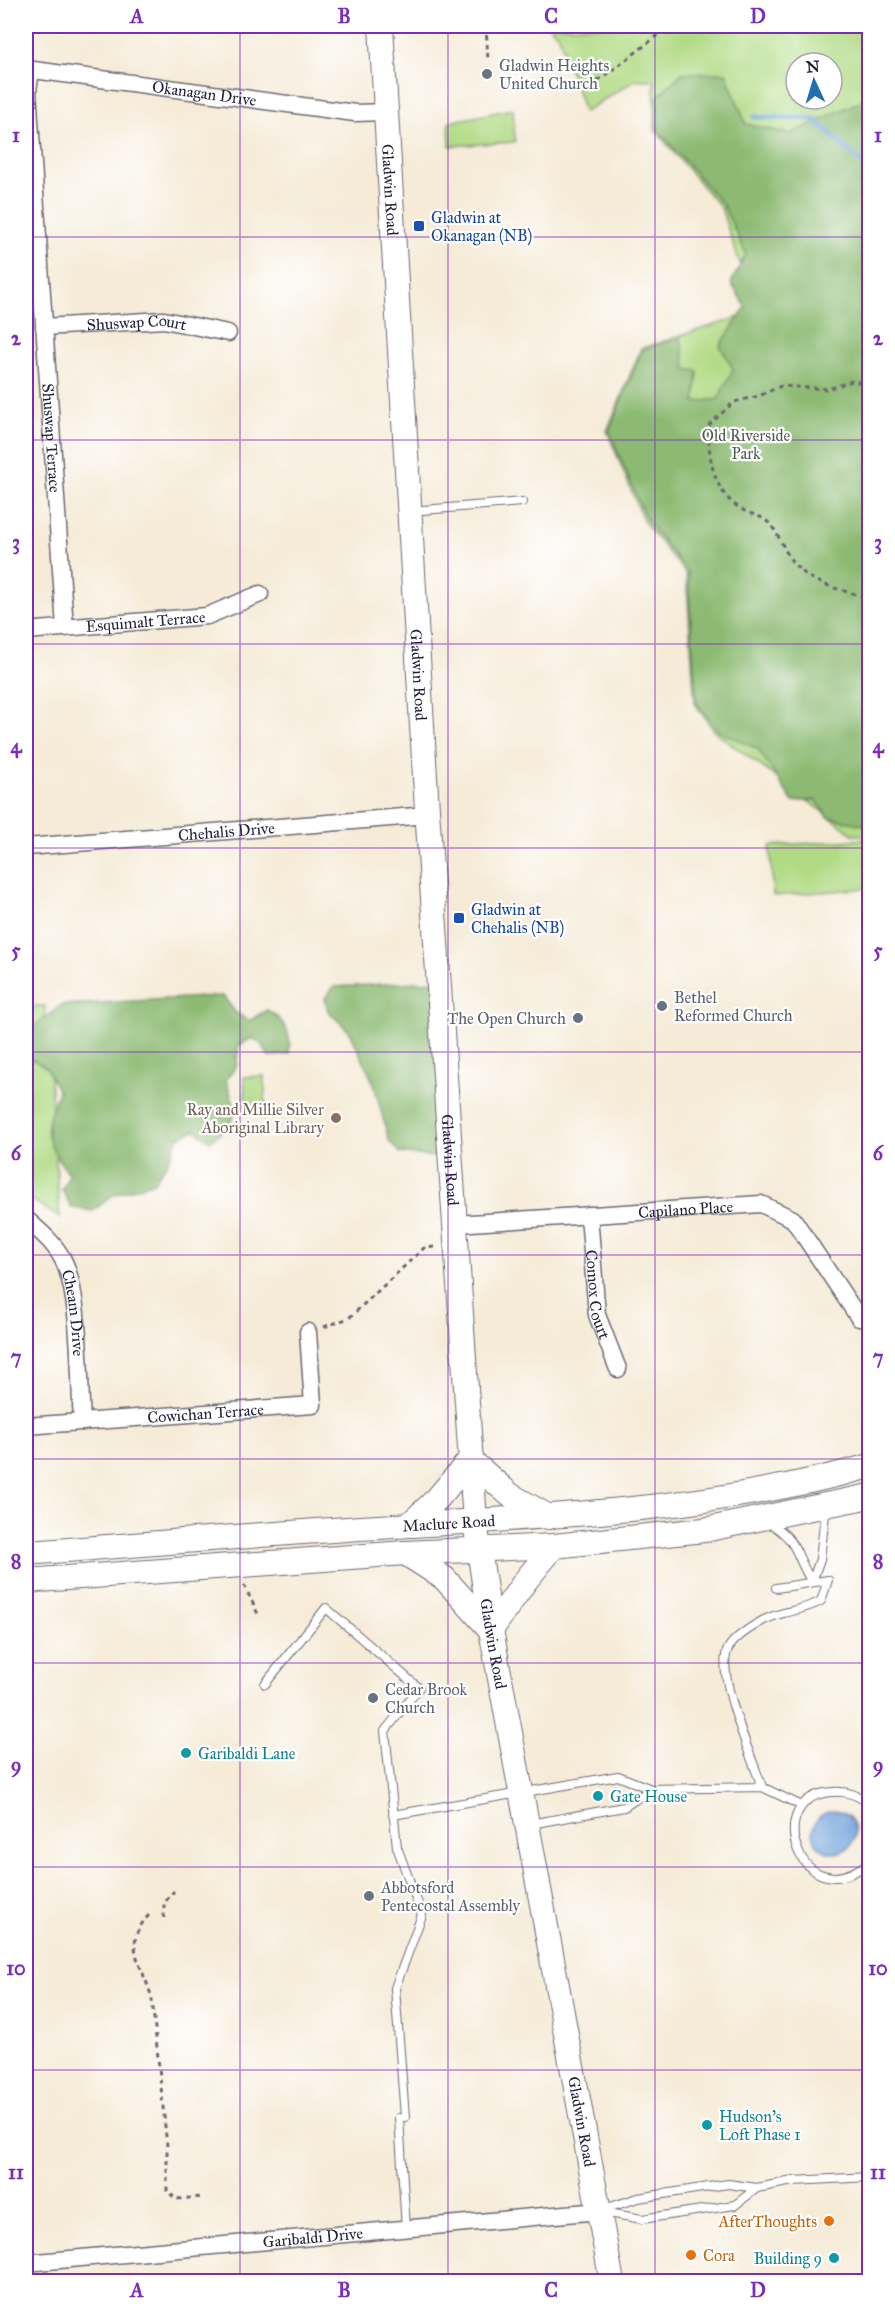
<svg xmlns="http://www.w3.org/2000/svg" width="895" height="2307" font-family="'IM FELL Great Primer',serif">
<rect width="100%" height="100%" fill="#fff"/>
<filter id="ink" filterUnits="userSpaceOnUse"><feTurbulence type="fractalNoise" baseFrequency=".0167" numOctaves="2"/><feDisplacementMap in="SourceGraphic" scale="12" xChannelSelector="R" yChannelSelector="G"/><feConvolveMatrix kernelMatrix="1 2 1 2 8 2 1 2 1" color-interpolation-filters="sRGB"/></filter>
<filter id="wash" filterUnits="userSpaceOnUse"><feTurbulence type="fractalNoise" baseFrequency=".008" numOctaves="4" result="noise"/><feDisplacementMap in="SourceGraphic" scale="24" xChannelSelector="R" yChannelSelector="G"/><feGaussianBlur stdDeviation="1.35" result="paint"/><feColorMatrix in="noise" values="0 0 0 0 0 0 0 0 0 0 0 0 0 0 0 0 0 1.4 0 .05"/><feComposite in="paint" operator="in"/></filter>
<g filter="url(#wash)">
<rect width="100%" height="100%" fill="#f5ebd7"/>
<path fill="#b1da84" stroke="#6a7e60" stroke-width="1.5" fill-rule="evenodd" d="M549 26H869V835H854L715 732 695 704 686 574 644 522 607 431 641 348 756 312 721 208 655 130 654 80H635L584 112 559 36ZM796 63H832V99H796Z
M513 109 515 142 450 146 449 122Z
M868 839 869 888 773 896 770 846Z
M45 1006 60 1218 26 1196V1007Z
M264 1076 266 1111 246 1112 244 1077Z"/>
<path fill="#8cba72" stroke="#576e56" stroke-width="1.5" d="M682 73H726L746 124 790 134 865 99 869 103V826L828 817 816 800 793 802 758 749 718 731 696 702 688 573 646 519 609 431 642 350 681 338 686 369 698 371 695 402 718 399 733 369 720 346 746 307 731 283 746 254 723 205 658 130 657 97Z
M434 981 443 1158 400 1153 389 1141 374 1084 350 1032 328 1011 325 998 334 987Z
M223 996 236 1013 249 1021 267 1010C285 1021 292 1033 289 1054L269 1057 261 1044 252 1038 238 1046 237 1065 226 1080 236 1111 229 1126 210 1141 195 1130 179 1137 169 1159 154 1182 113 1195 93 1211 72 1208 62 1190 69 1175C44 1138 42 1134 58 1092L46 1067 31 1059 26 1042 31 1029 62 1005Z"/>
<path fill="#6ea0d9" stroke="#48618a" stroke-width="1.5" d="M813 1832a21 21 0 1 1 42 0a21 21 0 1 1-42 0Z"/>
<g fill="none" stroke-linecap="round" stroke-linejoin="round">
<path stroke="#6ea0d9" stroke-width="5" d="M754 117 814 119 870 171"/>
</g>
</g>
<g filter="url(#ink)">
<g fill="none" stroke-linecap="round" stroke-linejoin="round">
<defs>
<path id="service" d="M410 511 522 502
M768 1522C800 1541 794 1554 812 1582
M812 1582 820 1559 826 1506
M265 1684 326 1608 419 1688 385 1731 397 1847 422 1915 395 1988 405 2117
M762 1787C752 1758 715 1674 728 1649 734 1637 753 1626 764 1620 782 1611 803 1611 821 1601L828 1580 776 1588
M870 1807C862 1795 846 1791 833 1792 758 1796 802 1920 870 1861
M393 1815 618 1776 651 1789 762 1787 802 1806
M530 1824 624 1807 651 1789
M399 2118 406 2229
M601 2210 638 2198 728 2184 757 2188 793 2181 870 2177
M603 2212 642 2219 735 2205 757 2188"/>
<g id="minor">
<path id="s1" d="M26 69 355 113 385 112"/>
<path id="s2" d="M31 70 28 91 65 628"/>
<path id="s3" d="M44 327 164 320 228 333"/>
<path id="s4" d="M26 631 207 616 260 594"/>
<path id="s5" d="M26 847 428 815"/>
<path id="s6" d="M589 1215 597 1315 618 1369"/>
<path id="s7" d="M26 1219C41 1232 57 1245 65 1264 81 1303 79 1379 82 1422"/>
<path id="s8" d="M455 1224 761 1204 793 1219 859 1318"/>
<path id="s9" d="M26 1426 313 1405 308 1332"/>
<path id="s10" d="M26 2263 599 2211"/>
</g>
<g id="secondary">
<path id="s11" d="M381 26 426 794 475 1522 491 1630 612 2282"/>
<path d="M470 1460 510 1495 549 1517"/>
<path d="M409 1525 437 1499 470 1460"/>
<path id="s12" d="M26 1553C154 1544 282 1532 411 1525 565 1516 720 1508 870 1466"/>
<path d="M405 1553 444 1578 491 1630"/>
<path d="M26 1581 405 1553 554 1546 704 1530 870 1496"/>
<path d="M491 1630 526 1580 554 1546"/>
</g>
</defs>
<use href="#service" stroke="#6c6872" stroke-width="10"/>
<use href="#minor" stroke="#6c6872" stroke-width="19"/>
<use href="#secondary" stroke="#6c6872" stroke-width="26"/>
<path stroke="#6c6872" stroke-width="3" stroke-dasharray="4.5 4.5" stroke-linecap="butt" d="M486 26 488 60
M581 89 605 76 665 30 675 26
M870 384 852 381 828 389 781 386 759 396 734 402 708 426C709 458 712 493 743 510 749 514 758 515 764 519 779 529 783 552 795 565 815 587 844 589 870 599
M324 1327 349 1318 424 1248 435 1247
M244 1585 258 1614
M149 1915C120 1946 144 1966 152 1999L167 2146V2191L176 2199 204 2197
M164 1918V1903L174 1891"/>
<use href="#service" stroke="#fff" stroke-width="8"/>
<use href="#minor" stroke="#fff" stroke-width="16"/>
<use href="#secondary" stroke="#fff" stroke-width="24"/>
</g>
</g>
<path fill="none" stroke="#7b2cbf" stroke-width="1.5" stroke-opacity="0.55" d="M240 26V2282M448 26V2282M655 26V2282M26 237H870M26 440H870M26 644H870M26 848H870M26 1052H870M26 1255H870M26 1459H870M26 1663H870M26 1867H870M26 2070H870"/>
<g fill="#6b7280" stroke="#fff" stroke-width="2">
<circle cx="487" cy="74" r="6"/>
<circle cx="662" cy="1006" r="6"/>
<circle cx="578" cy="1018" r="6"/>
<circle cx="373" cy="1698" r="6"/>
<circle cx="369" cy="1896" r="6"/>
</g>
<g fill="#1a4fb4" stroke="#fff" stroke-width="2">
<rect x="413" y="220" width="12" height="12" rx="3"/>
<rect x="453" y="912" width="12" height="12" rx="3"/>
</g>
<circle fill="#8d6e63" stroke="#fff" stroke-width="2" cx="336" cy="1118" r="6"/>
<g fill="#0f9aa8" stroke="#fff" stroke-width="2">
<circle cx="186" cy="1753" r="6"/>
<circle cx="598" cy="1796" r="6"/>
<circle cx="707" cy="2125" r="6"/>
<circle cx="834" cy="2258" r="6"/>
</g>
<g fill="#e8710a" stroke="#fff" stroke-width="2">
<circle cx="829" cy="2221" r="6"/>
<circle cx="691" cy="2255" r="6"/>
</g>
<g text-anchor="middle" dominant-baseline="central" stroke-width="4.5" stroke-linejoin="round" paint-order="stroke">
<g font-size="16" fill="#5b616d" stroke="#fff" text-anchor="start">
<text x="499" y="65">Gladwin Heights<tspan x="499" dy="18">United Church</tspan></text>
<text x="674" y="997">Bethel<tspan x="674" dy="18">Reformed Church</tspan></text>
<text x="566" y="1018" text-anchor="end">The Open Church</text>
<text x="385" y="1689">Cedar Brook<tspan x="385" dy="18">Church</tspan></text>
<text x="381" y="1887">Abbotsford<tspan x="381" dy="18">Pentecostal Assembly</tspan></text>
</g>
<g font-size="16" fill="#22223b" stroke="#fff">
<text stroke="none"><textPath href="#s1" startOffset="180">Okanagan Drive</textPath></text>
<text stroke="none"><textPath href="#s11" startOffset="164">Gladwin Road</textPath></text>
<text stroke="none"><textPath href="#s3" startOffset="93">Shuswap Court</textPath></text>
<text stroke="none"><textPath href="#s2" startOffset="369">Shuswap Terrace</textPath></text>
<text stroke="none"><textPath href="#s4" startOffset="120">Esquimalt Terrace</textPath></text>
<text stroke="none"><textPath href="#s11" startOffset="650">Gladwin Road</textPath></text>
<text stroke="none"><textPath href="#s5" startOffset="201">Chehalis Drive</textPath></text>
<text stroke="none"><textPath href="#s11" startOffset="1136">Gladwin Road</textPath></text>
<text stroke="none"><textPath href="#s8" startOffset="231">Capilano Place</textPath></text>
<text stroke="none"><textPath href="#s6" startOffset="80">Comox Court</textPath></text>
<text stroke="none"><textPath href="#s7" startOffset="110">Cheam Drive</textPath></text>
<text stroke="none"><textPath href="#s9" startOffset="180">Cowichan Terrace</textPath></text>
<text stroke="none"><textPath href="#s12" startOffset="424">Maclure Road</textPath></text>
<text stroke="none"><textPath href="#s11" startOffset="1622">Gladwin Road</textPath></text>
<text stroke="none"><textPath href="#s11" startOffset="2108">Gladwin Road</textPath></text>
<text stroke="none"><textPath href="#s10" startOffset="288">Garibaldi Drive</textPath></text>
</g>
<g font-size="16" fill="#164399" stroke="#fff" text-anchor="start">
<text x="431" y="217">Gladwin at<tspan x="431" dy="18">Okanagan (NB)</tspan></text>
<text x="471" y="909">Gladwin at<tspan x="471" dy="18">Chehalis (NB)</tspan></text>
</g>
<g font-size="16" fill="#4d5951" stroke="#fff">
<text x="746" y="435">Old Riverside<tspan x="746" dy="18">Park</tspan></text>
</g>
<g font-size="16" fill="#785e54" stroke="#fff" text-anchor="end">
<text x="324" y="1109">Ray and Millie Silver<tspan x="324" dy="18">Aboriginal Library</tspan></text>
</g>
<g font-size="16" fill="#0d838f" stroke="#fff" text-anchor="start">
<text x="198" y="1753">Garibaldi Lane</text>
<text x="610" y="1796">Gate House</text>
<text x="719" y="2116">Hudson's<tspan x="719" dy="18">Loft Phase 1</tspan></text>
<text x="822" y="2258" text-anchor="end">Building 9</text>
</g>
<g font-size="16" fill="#c56008" stroke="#fff" text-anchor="end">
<text x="817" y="2221">AfterThoughts</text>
<text x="703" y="2255" text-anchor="start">Cora</text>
</g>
</g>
<rect width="895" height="2307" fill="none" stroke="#fff" stroke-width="66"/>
<g transform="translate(814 81) rotate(356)"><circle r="28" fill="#ffffff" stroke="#a7a7b1" stroke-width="1.5"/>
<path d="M0-4.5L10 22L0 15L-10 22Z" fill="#1f6fb2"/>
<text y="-9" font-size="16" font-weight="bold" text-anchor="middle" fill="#22223b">N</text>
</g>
<rect x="33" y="33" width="829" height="2241" fill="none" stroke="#7b2cbf" stroke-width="2"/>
<g font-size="20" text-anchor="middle" font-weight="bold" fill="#7b2cbf">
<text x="137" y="23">A</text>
<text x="344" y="23">B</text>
<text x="551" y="23">C</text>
<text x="758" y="23">D</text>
<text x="16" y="142">1</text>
<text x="878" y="142">1</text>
<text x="16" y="345">2</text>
<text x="878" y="345">2</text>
<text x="16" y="549">3</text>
<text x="878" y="549">3</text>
<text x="16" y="753">4</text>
<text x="878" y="753">4</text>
<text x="16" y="957">5</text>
<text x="878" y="957">5</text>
<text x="16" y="1160">6</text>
<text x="878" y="1160">6</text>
<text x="16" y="1364">7</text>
<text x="878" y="1364">7</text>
<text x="16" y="1568">8</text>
<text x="878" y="1568">8</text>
<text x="16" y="1772">9</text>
<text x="878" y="1772">9</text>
<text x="16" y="1975">10</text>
<text x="878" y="1975">10</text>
<text x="16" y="2179">11</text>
<text x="878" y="2179">11</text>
<text x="137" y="2297">A</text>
<text x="344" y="2297">B</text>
<text x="551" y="2297">C</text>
<text x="758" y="2297">D</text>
</g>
</svg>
